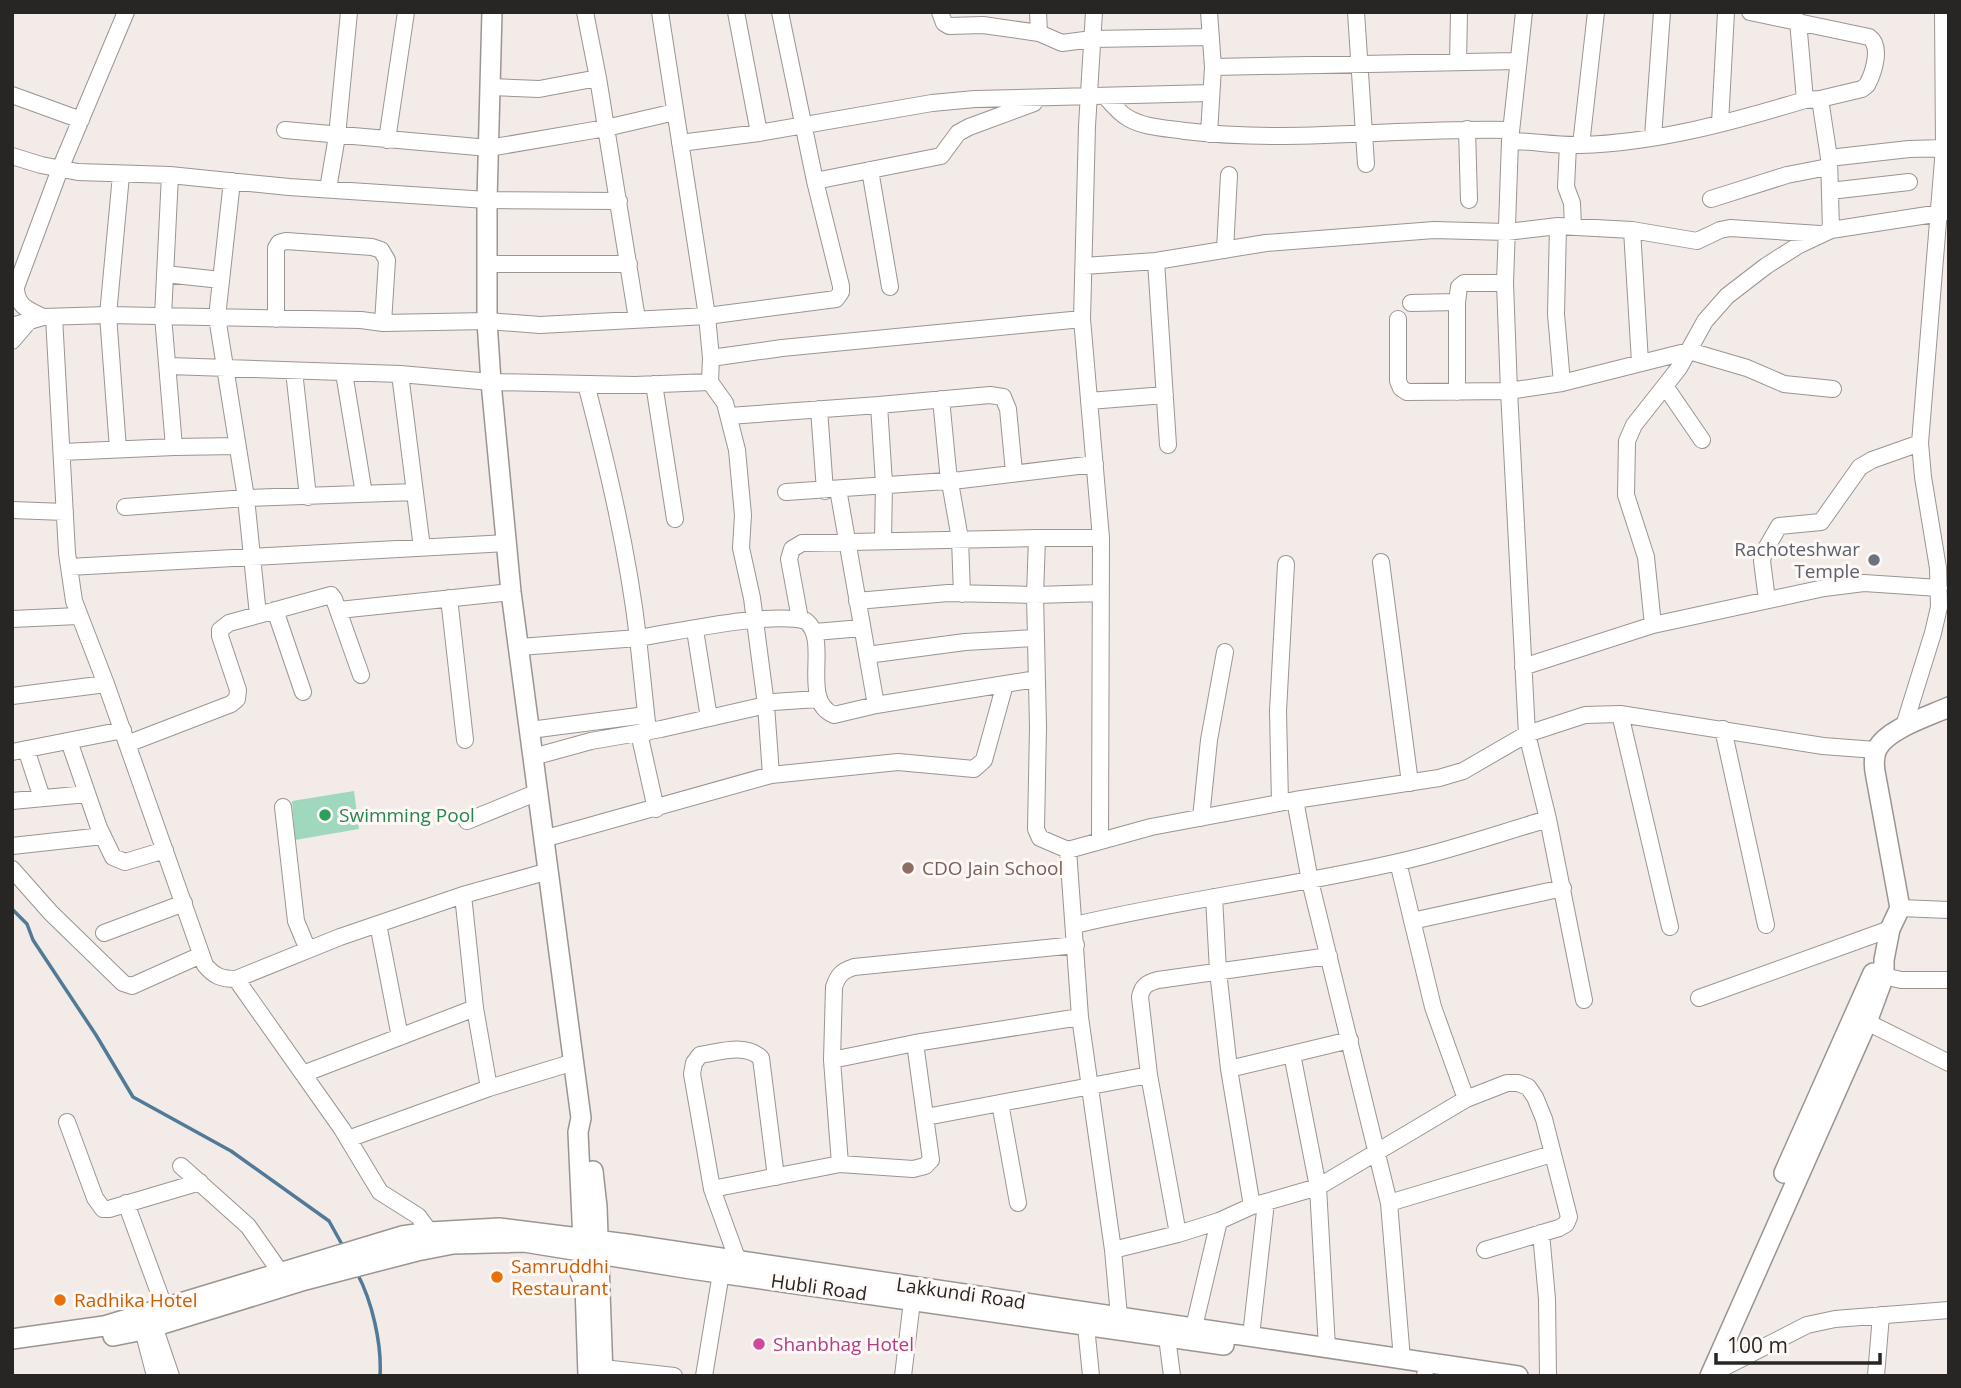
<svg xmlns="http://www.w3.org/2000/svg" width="1961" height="1388" font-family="'Open Sans',sans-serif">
<rect width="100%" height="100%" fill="#f2ebe8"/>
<path fill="#a0d8bd" d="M354 791 359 829 295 840 292 801Z"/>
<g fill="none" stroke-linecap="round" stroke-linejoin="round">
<path stroke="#517a99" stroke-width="3.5" d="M12 909 27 924 33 940 96 1035 133 1097 231 1151 329 1221 344 1248
M357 1273C372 1301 382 1344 380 1376"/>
<defs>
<path id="minor" d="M585 12 598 78 637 319
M660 12 707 316 711 358 710 382
M736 12 759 133
M940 12 944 23 949 26 983 25 1039 33 1062 43 1092 39 1211 37
M1038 12 1039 33
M1094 12 1087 126 1082 319 1101 538 1100 841
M1209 12 1213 67 1209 134
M1356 12 1366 164
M1524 12 1510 141 1505 283 1509 391 1562 383 1689 351 1747 368 1784 384 1833 389
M1798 21 1805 100
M1458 62 1459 12
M1213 67 1517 61
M491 87 539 89 598 78
M12 95 81 120
M1105 96C1112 104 1119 113 1128 118 1145 128 1167 128 1185 131 1293 144 1403 127 1511 130
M1820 99 1829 158 1831 230
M1720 123 1726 12
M1467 129 1469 200
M285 130 489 148 606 128 675 112
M1653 137 1662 12
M387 140 406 12
M1510 141C1533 141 1557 146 1580 145 1656 143 1732 122 1805 100L1820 99 1862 89 1867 85C1874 72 1882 46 1869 37L1750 12
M680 143 759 133 932 103 975 99 1211 93
M1568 145 1566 187 1572 203 1573 227
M1581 145 1596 12
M12 156 41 165 78 172 170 175 289 187 487 200 619 201
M1829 158 1909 149 1944 148
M870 170 890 287
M232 181 217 317 246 498 258 615
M815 181 941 156 958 133 969 127 1034 103
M328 189 337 136 349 12
M1830 191 1909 182
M1711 199 1787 175 1828 167
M1558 226 1556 314 1562 383
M1632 230 1640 362
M1225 250 1229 175
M1156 261 1168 445
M488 264H629
M1084 266 1156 261 1266 243 1434 230 1507 232 1558 226 1632 230 1697 241 1720 230 1730 228 1820 234
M165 274 221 280
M1411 303 1457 302 1459 287 1464 283H1505
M43 317C28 310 16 306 16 287L60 169 126 12
M54 317 67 553 74 601 106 684 205 965C214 976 221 979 236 979L340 937 463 895 549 871
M276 319V248L279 243 286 241 372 247 381 250 387 260 383 323
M1398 319V381L1401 388 1407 392 1509 391 1527 734 1548 819 1584 1000
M12 326 43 317 108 315 361 320 383 323 487 321 540 325 707 316 836 299 841 292V286L815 181 780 12
M12 341 30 320
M711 358 782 348 1082 319
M169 366 400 374 491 382 635 385 710 382 725 403 737 450 743 515 741 548 752 598 766 705 661 729 591 741 533 757
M294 371 308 497
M344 373 364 494
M400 374 422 548
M586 384C608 468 628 552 638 638 677 632 771 611 806 621 831 641 799 700 834 715L876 705 1036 679
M654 384 675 519
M1665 386 1702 440
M1457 392V302
M941 399 948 471 960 539 962 594
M1089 401 1165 395
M819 409 825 491
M729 416 879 405
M174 447 237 446
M118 449 108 315 121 175
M62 452 174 447 163 316 170 175
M838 489 876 705
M786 492 961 480 1095 464
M125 507 246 498 415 492
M12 510 65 512
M1037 538H1101
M883 540 884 484 879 405 990 395 1003 397 1008 409 1014 472
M1381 562 1410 783
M69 567 507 543
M449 598 465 740
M1767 600 1762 561 1764 552 1779 526 1821 522 1860 467 1872 460 1920 443
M857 601 948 593 1035 595 1038 727 1036 829 1040 838 1068 850 1151 827 1295 800 1439 778 1463 771 1527 734 1585 715 1620 714 1823 746 1876 750
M275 610 303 692
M339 610 511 592
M12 619 78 616
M800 619 789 559 792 549 802 543 1037 538 1035 595 1101 593
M1653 625 1646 557 1626 495 1627 441 1634 425 1679 368 1705 321 1727 296 1766 266 1799 245 1831 230 1947 212
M695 630 709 718
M815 632 862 628
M520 647 638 638 648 732
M867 655 965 642 1035 638
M1523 667 1653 625 1824 588 1864 583 1939 588
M12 696 106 684
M1620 714 1670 927
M1904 726 1933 633 1939 607 1938 568 1923 477 1920 443 1944 148 1943 12
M1723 729 1766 925
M530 730 646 715
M639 733 656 809
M69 741 99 828 113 857 125 862 165 850
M127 744 231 704 237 699 238 690 220 636V630L229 623 331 595 334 599 361 675
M26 749 42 798
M12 752 123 730
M771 775 766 705 773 702 818 699
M1295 800 1310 881 1389 1203 1402 1359
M12 801 87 794
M1280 803 1278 711 1286 564
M283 807 296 921 308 950
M1201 818 1209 740 1225 652
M467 821 538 792
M543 839 771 775 898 762 974 769 984 760 1005 684
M12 846 103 836
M1068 850 1080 1017 1113 1250 1119 1316
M1398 862 1433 1007 1466 1099
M12 869 51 913 123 983 132 986 201 955
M463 895 475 1008 489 1088
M1214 897 1218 971 1229 1069 1252 1206
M1900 908 1949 910
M1412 921 1563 888
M378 924 400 1037
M1075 925C1180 900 1288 887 1394 863 1446 852 1497 834 1548 819
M104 933 184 903
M1884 976 1901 980H1949
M236 979 342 1129 380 1192 418 1216 430 1232
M1699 998 1890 929
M1867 1022 1949 1063
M1292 1054 1318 1187 1327 1348
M832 1060 915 1043 1080 1017
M1229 1069 1350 1040
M303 1074 475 1008
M1000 1103 1018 1203
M926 1117 1149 1075
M67 1122 95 1198 103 1209H109L200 1182
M348 1139 489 1088 574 1062
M840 1164 913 1169 925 1166 931 1160 915 1043
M181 1166 248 1226 281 1273
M712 1189 840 1164 832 1060 834 987C838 975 842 971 854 967L1076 945
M126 1203 165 1309
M1389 1203 1552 1154
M1541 1233 1547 1299 1548 1376
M1178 1234 1149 1075 1140 997C1142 986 1147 983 1158 980L1329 956
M1113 1250 1178 1234 1219 1221 1252 1206 1318 1187 1466 1099 1507 1083H1518L1528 1087 1535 1097 1544 1119 1569 1217 1566 1224 1559 1228 1485 1250
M738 1261 712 1189 692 1074 694 1063 700 1055C720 1052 745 1043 761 1058L776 1177
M154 1326 171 1376
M1086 1326 1091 1376
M1194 1327 1219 1221
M143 1330 155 1376
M1251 1336 1266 1202
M1167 1337 1172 1376
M603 1368 674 1376
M1711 1374 1807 1325 1835 1319 1949 1310
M1425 1375V1376
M704 1376 721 1273
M903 1376 912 1301
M1876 1376 1881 1315"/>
<path id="major" d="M492 12 487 200V321L491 382 511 592 581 1118 578 1132 585 1285
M593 1171 597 1207 603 1376
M1784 1173 1873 973
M580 1273 585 1285 588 1376
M113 1336 143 1330 305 1280 417 1251 453 1244 524 1242 691 1269 1224 1345
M12 1339 104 1326 402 1236 430 1232 499 1228 627 1244 1518 1376
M1710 1376 1867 1022 1884 976V960L1890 929 1900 908 1876 777C1874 768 1873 758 1877 749 1887 729 1929 716 1949 707"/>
</defs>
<use href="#minor" stroke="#9b9592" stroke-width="18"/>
<use href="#major" stroke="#9b9592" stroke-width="22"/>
<use href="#minor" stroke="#fff" stroke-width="16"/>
<use href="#major" stroke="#fff" stroke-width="19"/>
</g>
<circle fill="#6b7280" stroke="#fef9f6" stroke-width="2.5" cx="1874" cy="560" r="7"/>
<circle fill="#2e9e5b" stroke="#fef9f6" stroke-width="2.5" cx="325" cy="815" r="7"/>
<circle fill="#8d6e63" stroke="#fef9f6" stroke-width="2.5" cx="908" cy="868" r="7"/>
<g fill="#e8710a" stroke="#fef9f6" stroke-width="2.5">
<circle cx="497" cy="1277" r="7"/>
<circle cx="60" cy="1300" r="7"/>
</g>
<circle fill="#d1479c" stroke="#fef9f6" stroke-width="2.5" cx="759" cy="1344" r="7"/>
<g text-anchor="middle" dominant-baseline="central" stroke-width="6" stroke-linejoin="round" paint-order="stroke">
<g font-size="19" fill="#5b616d" stroke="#fef9f6" text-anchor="end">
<text x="1860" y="549">Rachoteshwar<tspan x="1860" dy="22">Temple</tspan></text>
</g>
<g font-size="19" fill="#27864d" stroke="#fef9f6" text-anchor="start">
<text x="339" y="815">Swimming Pool</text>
</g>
<g font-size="19" fill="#785e54" stroke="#fef9f6" text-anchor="start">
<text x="922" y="868">CDO Jain School</text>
</g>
<g font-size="19" fill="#c56008" stroke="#fef9f6" text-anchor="start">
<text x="511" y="1266">Samruddhi<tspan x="511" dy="22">Restaurant</tspan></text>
<text x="74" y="1300">Radhika Hotel</text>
</g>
<g font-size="19" fill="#282625" stroke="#fef9f6">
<text transform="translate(819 1287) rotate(8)">Hubli Road</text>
<text transform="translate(961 1293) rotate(8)">Lakkundi Road</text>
</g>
<g font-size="19" fill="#b23c85" stroke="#fef9f6" text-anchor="start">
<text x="773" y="1344">Shanbhag Hotel</text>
</g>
</g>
<rect width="1961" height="1388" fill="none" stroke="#282625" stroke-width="28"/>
<path d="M1716 1353v10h164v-10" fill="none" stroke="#282625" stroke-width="3.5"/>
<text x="1727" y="1353" font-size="21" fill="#282625" stroke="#fef9f6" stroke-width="5" paint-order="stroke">100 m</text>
</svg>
